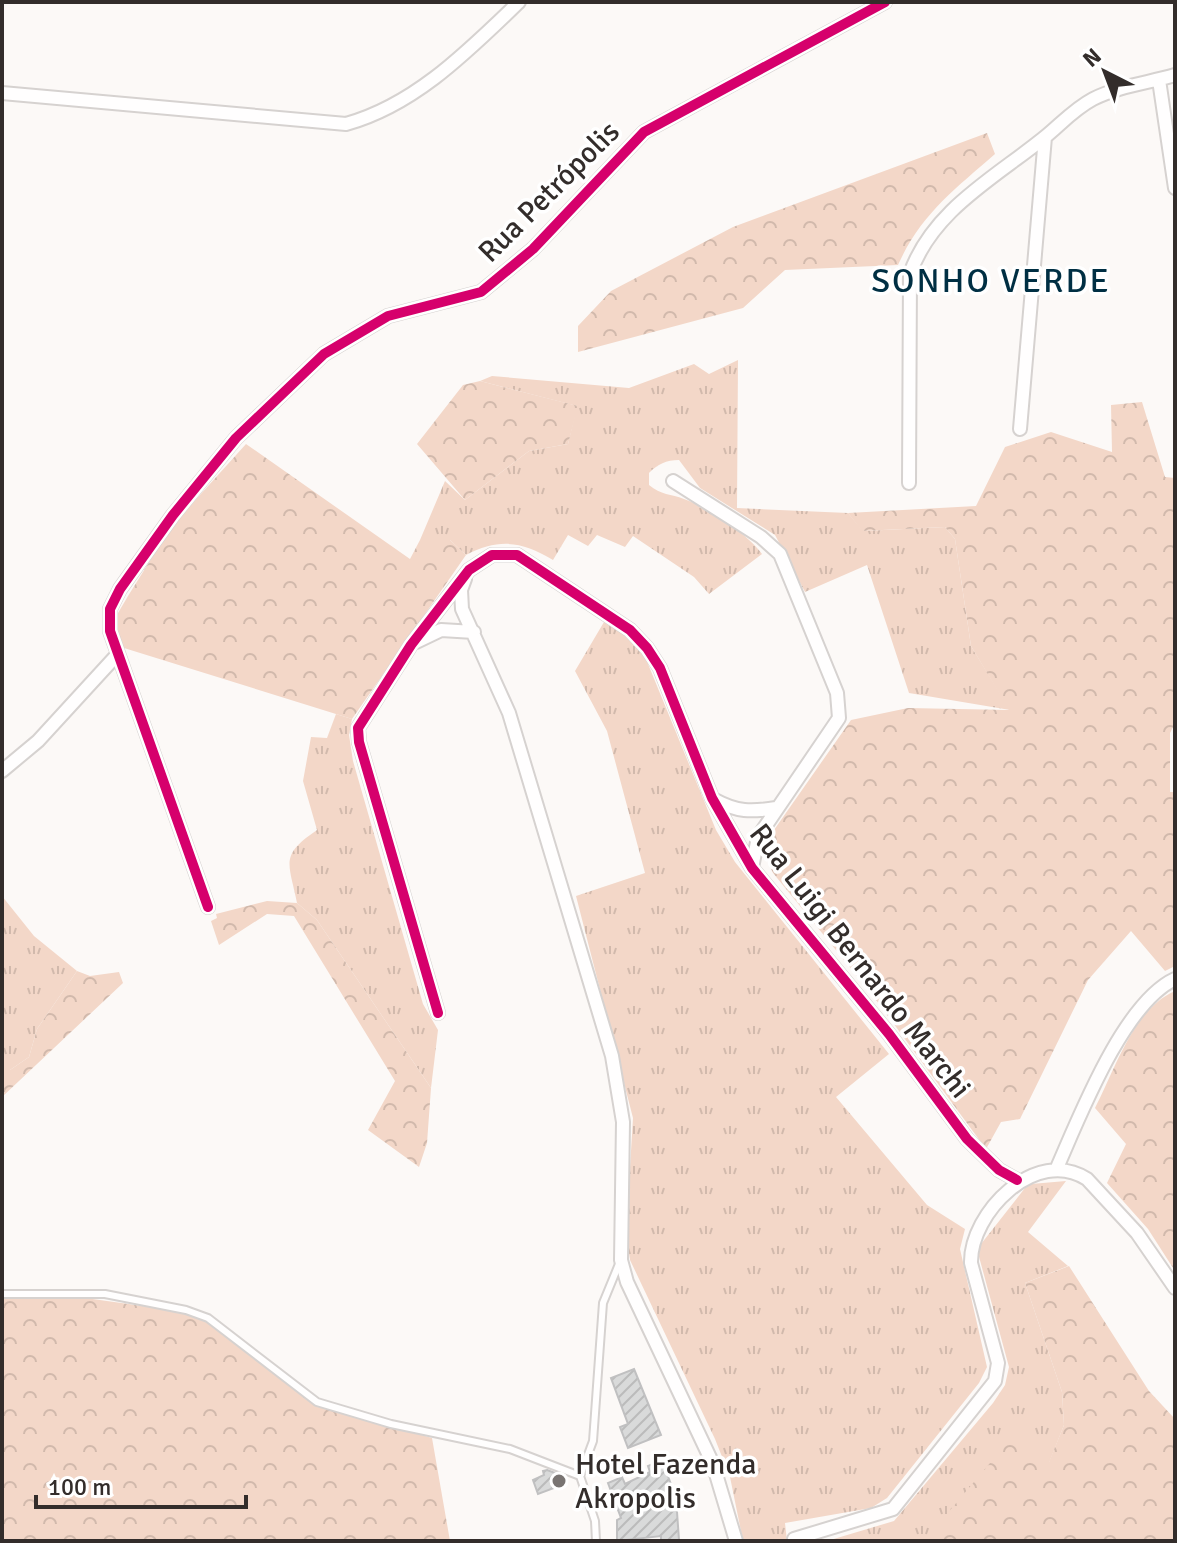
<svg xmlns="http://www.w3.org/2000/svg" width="1177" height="1543" font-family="Signika,sans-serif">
<defs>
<pattern id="grass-tufts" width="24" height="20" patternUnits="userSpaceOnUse" patternTransform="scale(2)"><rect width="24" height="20" fill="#f3d7c8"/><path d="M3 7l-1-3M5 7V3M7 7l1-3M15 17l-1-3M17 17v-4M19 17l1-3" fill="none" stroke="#d1b9ac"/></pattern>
<pattern id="forest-crowns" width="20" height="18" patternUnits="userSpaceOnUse" patternTransform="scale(2)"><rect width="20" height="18" fill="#f3d7c8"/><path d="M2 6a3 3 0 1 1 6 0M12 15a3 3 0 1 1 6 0" fill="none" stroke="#d1b9ac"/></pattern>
<pattern id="building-hatch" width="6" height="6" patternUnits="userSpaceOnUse" patternTransform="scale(2)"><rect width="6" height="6" fill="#d9dada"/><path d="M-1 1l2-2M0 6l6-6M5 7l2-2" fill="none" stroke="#bbb"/></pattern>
</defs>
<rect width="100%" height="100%" fill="#fcf9f7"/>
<path fill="url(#grass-tufts)" d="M738 360 737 508 848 513 863 531 945 527 955 539 971 646 1010 710 909 693 867 565 805 592 775 535 700 488 679 460C666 460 658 464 649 473V485C661 495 671 494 684 499 707 507 749 535 762 554L709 594 694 577 633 536 625 547 597 535 588 546 568 535 553 560C522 541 499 538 466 555L450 540H420L445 481 465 500 529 451 568 444 577 406 480 381 492 376 629 388 694 364 709 374Z
M604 622 626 635 646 659 716 830 735 862 889 1054 836 1097 927 1205 965 1229 960 1249 987 1367 979 1383 887 1498 871 1508 785 1523 787 1541H743L730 1477 715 1439 630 1260 626 1233 633 1118 576 896 645 873 607 731 575 671Z
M336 714 352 719 349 735 353 761 423 1004 438 1030 431 1088 317 920 297 903C289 862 279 856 317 830L303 781 311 737 327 738Z
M2 896 34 936 77 971 37 1029 29 1057 10 1070H2Z
M1066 1181 1028 1232 1068 1266 1025 1283 1062 1392 1064 1425 1049 1463 924 1541H827L894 1521 993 1403 1005 1385 1009 1367 978 1253 981 1244 1025 1188 1031 1184Z"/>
<path fill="url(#forest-crowns)" d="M987 133 995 154C954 190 921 214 898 265L785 270 743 308 578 352V326L611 291 733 227Z
M480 381 578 406 568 444 529 451 465 500 417 444 463 385Z
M1142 402 1165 477 1175 478V723L1170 733V792H1175V966L1165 971 1131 931 1088 980 1020 1119 1001 1122 986 1149 871 993 773 873 766 858 767 840 851 720 908 708 1009 710 971 646 955 539 945 527 862 531 848 513 976 506 1005 447 1051 432 1112 452 1111 405Z
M246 444 410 559 420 540H450L466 555 352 719 124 648 117 632 118 613 128 596 171 527Z
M267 901 297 903 317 920 431 1088 427 1143 419 1167 368 1130 395 1081 294 916 267 914 219 945 211 921 217 918 216 914Z
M77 971 90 976 119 972 123 983 2 1097V1070H10L29 1057 37 1029Z
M1175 991V1271L1148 1229 1107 1183 1126 1144 1095 1108C1115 1070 1133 1009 1175 991Z
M1069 1266 1149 1391 1175 1419V1541H924L1012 1437 1049 1462 1064 1425 1062 1392 1025 1283Z
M71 1296 186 1312 207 1320 317 1405 432 1438 450 1541H2V1297Z"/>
<path fill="url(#building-hatch)" stroke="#c0c0c1" stroke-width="2" d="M634 1369 661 1435 628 1448 620 1427 628 1424 611 1378Z
M662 1460 676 1498 679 1540 661 1541V1536L617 1541V1520L621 1518 608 1483 622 1477 625 1484 650 1472 648 1466Z
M547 1470 558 1474 562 1485 538 1494 533 1480 544 1475 543 1471Z"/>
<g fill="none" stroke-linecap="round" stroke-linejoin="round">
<defs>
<path id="service" d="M2 1294H105L186 1310 208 1318 317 1402 391 1424 510 1449 580 1476
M596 1541 595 1521 580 1476 593 1441 603 1303 619 1264"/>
<path id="minor" d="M1159 80 1175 188
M2 93 346 124C415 105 468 51 519 2
M1020 429 1045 137
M673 481 761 537 780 554 837 693 839 718 758 837 752 868
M909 483 910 274C932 210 996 177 1045 137 1061 124 1074 109 1093 99 1119 86 1148 83 1175 75
M465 579 461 590 462 609 509 713 612 1056 623 1122 621 1260 627 1282 713 1464 736 1541
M416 642 441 630 474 632
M2 771 38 741 116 656
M715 800C737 812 751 812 776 808
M208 907 110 631V609L120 589 173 515 236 438 324 354 388 316 481 292 533 249 644 132 885 2
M438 1013 359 742 358 728 411 645 469 570 492 555H517L630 630 647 648 660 668 712 798 752 868 889 1034 967 1139 999 1170 1017 1180
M1056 1170C1079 1118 1123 1003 1175 979
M794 1539 893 1509 995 1381 998 1363 971 1263C970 1213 1036 1146 1087 1179L1137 1233 1175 1288"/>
</defs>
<use href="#service" stroke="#d6d2d0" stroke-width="10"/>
<use href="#minor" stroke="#d6d2d0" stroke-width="16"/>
<use href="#service" stroke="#fffefe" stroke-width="6"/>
<use href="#minor" stroke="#fffefe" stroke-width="12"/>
<defs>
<path id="cycleway" d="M208 907 110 631V609L120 589 173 515 236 438 324 354 388 316 481 292 533 249 644 132 885 2
M438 1013 359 742 358 728 411 645 469 570 492 555H517L630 630 647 648 660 668 712 798 752 868 889 1034 967 1139 999 1170 1017 1180"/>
</defs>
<use href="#cycleway" stroke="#fff" stroke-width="15"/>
<use href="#cycleway" stroke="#d6006c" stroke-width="10"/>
</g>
<circle fill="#797472" stroke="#fff" stroke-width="3" cx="559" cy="1481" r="8"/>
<g text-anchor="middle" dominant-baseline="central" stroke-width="7" stroke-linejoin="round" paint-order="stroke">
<g font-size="30" fill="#332d2b" stroke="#fff">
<text transform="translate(549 192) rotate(-45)">Rua Petrópolis</text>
<text transform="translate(860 961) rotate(52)">Rua Luigi Bernardo Marchi</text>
</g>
<g font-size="30" fill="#332d2b" stroke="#fff" text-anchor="start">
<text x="575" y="1464">Hotel Fazenda<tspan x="575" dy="34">Akropolis</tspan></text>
</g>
<g font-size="34" letter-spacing="2" fill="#002f43" stroke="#fff">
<text x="991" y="281">SONHO VERDE</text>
</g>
</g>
<rect width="1177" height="1543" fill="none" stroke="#332d2b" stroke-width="8"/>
<g transform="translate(1105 72) rotate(318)" stroke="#ffffff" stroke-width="6" paint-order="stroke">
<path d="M0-6L14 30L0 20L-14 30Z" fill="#332d2b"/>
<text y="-12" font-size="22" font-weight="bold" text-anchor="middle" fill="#332d2b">N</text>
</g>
<path d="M36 1495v12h210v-12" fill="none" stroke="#332d2b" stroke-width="4"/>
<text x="48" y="1495" font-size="24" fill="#332d2b" stroke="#ffffff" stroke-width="6" paint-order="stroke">100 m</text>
</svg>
